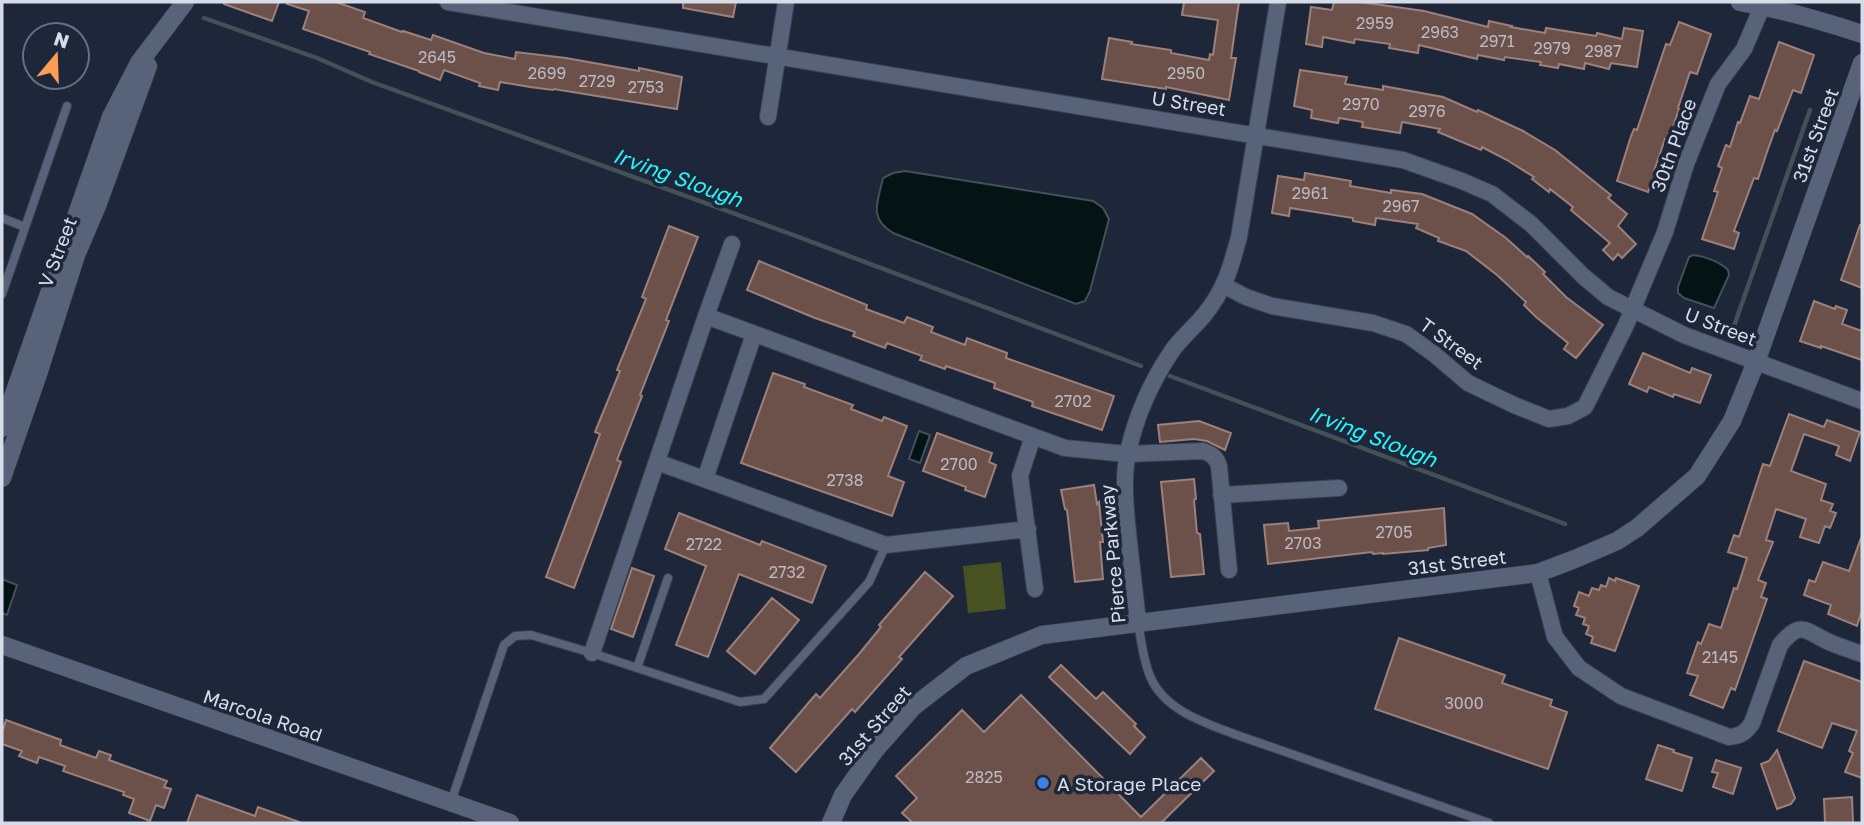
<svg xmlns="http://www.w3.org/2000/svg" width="1864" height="825" font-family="'Golos Text',sans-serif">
<rect width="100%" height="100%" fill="#1e273a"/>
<path fill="#475220" d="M1001 562 1006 609 968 613 963 566Z"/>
<path fill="#041415" stroke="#435055" stroke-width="2" d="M905 171 1093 201 1103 208 1109 219 1090 291 1085 301 1076 304 893 233C868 218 878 202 883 178L893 173Z
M1693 255C1705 256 1720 262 1728 270L1729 275 1714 308 1684 298 1678 293V287L1689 257Z
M919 431 930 435 920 463 909 459Z
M2 579 17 585 7 615 2 613Z"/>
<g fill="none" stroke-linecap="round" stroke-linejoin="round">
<path stroke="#435055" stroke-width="4.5" d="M204 18 317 58 372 82 796 236 1141 366
M1734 326 1810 110
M1170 376 1565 524"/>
</g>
<path fill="#6c514b" stroke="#9d807a" stroke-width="2" d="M224 2H279L272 21 224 4Z
M288 2H336L365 12 363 18 402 32 403 31 431 40 433 35 484 53 515 59 516 52 566 58 639 71V68L682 77 677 109 554 89 553 90 530 87 500 82 498 90 479 86 480 83 444 70 440 80 419 72V71L369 54 370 52 303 29 309 11 287 4Z
M683 2H736L733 17 683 8Z
M1184 2H1239L1231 58H1236L1229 100 1166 87V89L1102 79 1109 38 1132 42 1131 44 1171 50V53L1209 60 1210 54 1213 55 1218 20 1182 15Z
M1334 2H1360L1396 7 1424 11 1488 27 1489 21 1512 26 1511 27 1545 33 1546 28 1596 36 1597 33 1622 39 1624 28 1643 31 1637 67 1611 63 1609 69 1585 63 1584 69 1559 64 1558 68 1540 65 1541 62 1505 57 1504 60 1478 55 1477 59 1419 45 1418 53 1389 48 1390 44 1355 39 1354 43 1323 37 1322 47 1306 44 1311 7 1332 10Z
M1679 22 1711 34 1697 74 1690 72 1678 108 1679 109 1674 124H1676L1671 141 1665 139 1654 171 1659 172 1655 186 1651 184 1648 192 1617 181 1631 136 1634 129 1637 130 1666 44 1670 45Z
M1779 42 1814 55 1801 93 1793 90 1777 131 1775 130 1767 152 1758 179 1754 178 1734 231 1739 233 1734 249 1702 239 1718 192 1714 191 1722 168 1718 166 1726 145 1730 147 1738 122 1740 123 1750 96 1759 99Z
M1300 70 1347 77 1345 84 1383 90V86L1443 97 1477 112 1478 110 1523 131 1555 150 1611 195 1608 198 1627 214 1618 226 1636 244 1622 258 1618 254 1613 260 1603 250 1610 243 1571 210 1573 207 1550 189 1549 192 1532 179 1534 177 1507 160 1482 147 1481 150 1438 132 1440 129 1402 122 1400 133 1362 127 1363 122 1339 118 1338 123 1311 118 1312 110 1294 106Z
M1305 173 1351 181 1350 186 1391 193V190L1422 194 1472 214 1506 238 1527 257 1528 256 1545 272 1543 274 1566 297 1603 325 1576 358 1564 349 1568 343 1536 317 1524 305 1526 302 1497 275 1466 251 1438 241 1439 238 1416 228 1418 224 1376 218 1375 225 1353 221V218L1290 208 1289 216 1272 213 1278 176 1304 180Z
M1860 225H1862V288L1841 280Z
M669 226 698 237 666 320 669 321 640 395 642 396 617 460 621 462 574 588 546 577 600 434 595 432 620 371 617 370 646 299 642 297Z
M759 261 867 305 866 309 904 323 907 317 933 327 931 332 965 345 967 338 1007 353 1006 358 1114 396 1102 430 1032 406 1033 402 994 388 995 383 946 366 945 369 920 360 922 356 887 343 885 348 853 336 855 332 815 318 747 290Z
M1814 301 1835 309 1836 306 1847 310 1842 324 1862 331V360L1821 346V348L1800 341Z
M1643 353 1690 373 1692 368 1711 375 1700 403 1674 394 1673 397 1649 387 1647 392 1629 384Z
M773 373 805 384 804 387 853 405 851 409 882 421 884 417 907 426 888 476 904 482 892 516 741 463Z
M1789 414 1824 427 1827 420 1860 432 1850 461 1836 455 1839 446 1804 434 1791 471 1826 484 1821 500 1833 504 1830 511 1836 513 1830 528 1825 526 1819 543 1800 537 1806 519 1776 509 1766 540 1773 542 1758 580 1766 583 1761 597 1767 599 1735 690 1731 688 1723 708 1690 695 1698 676 1687 673 1698 642 1701 644 1709 624 1721 628 1734 588 1737 589 1747 558 1728 552 1734 535 1739 537 1763 464 1770 466Z
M1199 421 1231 433 1225 450 1207 441 1194 439 1160 442 1158 425Z
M937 433 992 453 989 462 996 465 985 497 965 490 966 487 923 471Z
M1194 479 1196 499 1194 500 1197 533 1200 534 1204 574 1171 577 1161 482Z
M1094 485 1097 504 1099 502 1103 542H1100L1103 579 1075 582 1067 510 1065 509 1061 490Z
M1444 508 1446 545 1428 548V550L1383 554V553L1373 554 1372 552 1268 564 1264 525 1288 523 1289 531 1319 528 1318 521Z
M679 513 760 545 762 541 826 566 812 603 739 574 708 657 676 645 706 566 665 549Z
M1861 538H1862V610L1857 626 1828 614 1831 605 1804 595 1809 580 1815 582 1823 562 1849 571Z
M632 568 654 576 633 637 611 629Z
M925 572 953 596 899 657 902 659 855 712 852 709 796 772 770 748 816 694 820 698 859 654 881 627 879 625Z
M1609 578 1615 581 1616 578 1639 586 1615 651 1591 643 1593 637 1586 634 1589 626 1583 624 1585 618 1576 615 1579 608 1574 606 1579 592 1589 596 1592 588 1599 590 1601 585 1606 587Z
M772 598 799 620 755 674 727 651Z
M1399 638 1505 675 1502 683 1552 700 1550 706 1567 712 1548 769 1375 709Z
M1804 661 1862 682V778L1845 772 1853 753 1849 751 1857 731 1832 723 1822 748 1778 731Z
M1061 665 1096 699 1103 692 1136 724 1134 726 1145 737 1130 754 1049 677Z
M1021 695 1141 817 1201 758 1214 771 1161 823H913L902 813 917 798 896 776 962 710 984 732Z
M6 720 61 740 60 745 96 758 99 751 111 755 109 760 167 781 164 787 171 789 164 808 156 805 150 821 129 813 134 799 123 795 124 792 63 771 65 766 39 757 37 763 19 756 22 751 2 744V733Z
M1658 745 1674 750 1673 752 1692 758 1682 791 1646 779Z
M1777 750 1795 798 1791 804 1777 809 1761 764 1769 761Z
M1716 760 1741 768 1733 794 1713 787 1718 773 1712 772Z
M197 795 255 816 258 807 299 822 298 823H187Z
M1852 797 1853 823H1825L1824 799Z"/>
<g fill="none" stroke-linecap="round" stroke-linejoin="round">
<defs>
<path id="lane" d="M2 218 25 227
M2 294 67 106
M1138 622C1141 640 1143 659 1150 676 1164 710 1203 722 1234 734L1489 823
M637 668 668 578
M451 802 504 645 515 636 531 635 592 653 740 702 764 699 869 582 886 545"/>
<path id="street" d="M448 2 1403 160 1462 181 1492 194 1531 224 1583 276 1608 297 1684 335 1862 401
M768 117 786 2
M1225 286 1246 297 1272 306 1373 323 1406 334 1434 354 1468 383 1514 405 1549 419 1568 416 1585 407 1626 325 1665 232 1686 164 1718 84 1744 49 1764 2
M706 316 1065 448 1127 454 1203 451C1212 454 1216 457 1219 466L1229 570
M1033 436 1020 476 1035 589
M657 462 886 545 1028 529
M705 479 754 334
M1221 495 1339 488
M1538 573 1555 637 1579 668 1621 696 1729 737C1741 736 1746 732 1752 723L1780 645C1801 619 1805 631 1829 642 1840 647 1851 650 1862 654
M1138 622C1135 595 1132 569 1129 542 1126 513 1122 481 1128 452 1136 416 1150 384 1170 354 1179 339 1194 328 1205 314 1225 289 1231 267 1239 237L1278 2
M592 653 706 316 732 244"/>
<path id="secondary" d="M1740 2C1782 9 1822 21 1862 34
M2 428 111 117 139 63 185 2
M2 478 38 374 76 255 97 206 148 66
M2 645 510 823
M831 823 843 795 875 750 913 707 966 666 1042 635 1538 573 1575 559 1617 541 1637 528 1697 476 1732 421 1756 362 1862 63"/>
</defs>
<use href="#lane" stroke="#394150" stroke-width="10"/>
<use href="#street" stroke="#394150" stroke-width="18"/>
<use href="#secondary" stroke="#394150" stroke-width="19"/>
<use href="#lane" stroke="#586379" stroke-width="8"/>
<use href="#street" stroke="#586379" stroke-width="16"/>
<use href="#secondary" stroke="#586379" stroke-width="18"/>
</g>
<circle fill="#3f7fe0" stroke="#1e273a" stroke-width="2.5" cx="1043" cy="783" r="7"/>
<g text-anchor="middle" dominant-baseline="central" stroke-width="7" stroke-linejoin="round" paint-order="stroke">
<g font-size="16" fill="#bcbac2">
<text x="1375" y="23">2959</text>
<text x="1440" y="32">2963</text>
<text x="1497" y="41">2971</text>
<text x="1552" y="48">2979</text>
<text x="1603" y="51">2987</text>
<text x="437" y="57">2645</text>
<text x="547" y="73">2699</text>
<text x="1186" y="73">2950</text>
<text x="597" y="81">2729</text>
<text x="646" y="87">2753</text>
<text x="1361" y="104">2970</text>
<text x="1427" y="111">2976</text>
<text x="1310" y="193">2961</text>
<text x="1401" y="206">2967</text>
<text x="1073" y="401">2702</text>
<text x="959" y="464">2700</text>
<text x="845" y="480">2738</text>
<text x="1394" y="532">2705</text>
<text x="1303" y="543">2703</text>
<text x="704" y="544">2722</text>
<text x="787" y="572">2732</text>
<text x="1720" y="657">2145</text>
<text x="1464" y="703">3000</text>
<text x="984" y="777">2825</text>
</g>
<g font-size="19" fill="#d6dde9" stroke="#1e273a">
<text transform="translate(1189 103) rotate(9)">U Street</text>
<text transform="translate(1815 135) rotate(-70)">31st Street</text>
<text transform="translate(1673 145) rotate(-70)">30th Place</text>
<text transform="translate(57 252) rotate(-69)">V Street</text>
<text transform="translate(1721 326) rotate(21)">U Street</text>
<text transform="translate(1452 343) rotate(36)">T Street</text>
<text transform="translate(1112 554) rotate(-95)">Pierce Parkway</text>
<text transform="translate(1457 562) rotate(-7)">31st Street</text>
<text transform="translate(263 715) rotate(19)">Marcola Road</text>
<text transform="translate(874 725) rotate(-49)">31st Street</text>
</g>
<g font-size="19" fill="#d6dde9" stroke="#1e273a" text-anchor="start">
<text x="1057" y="783">A Storage Place</text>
</g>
<g font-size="21" font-style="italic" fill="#24f8fa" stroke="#1e273a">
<text transform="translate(678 177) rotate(20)">Irving Slough</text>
<text transform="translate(1373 436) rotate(21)">Irving Slough</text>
</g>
</g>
<rect width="1864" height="825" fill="none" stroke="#d6dde9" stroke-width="7"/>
<g transform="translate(56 56) rotate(19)"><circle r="33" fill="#1e273a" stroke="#687080" stroke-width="2"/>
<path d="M0-5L12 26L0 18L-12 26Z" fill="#fc9e52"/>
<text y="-10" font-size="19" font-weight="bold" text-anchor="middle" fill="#d6dde9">N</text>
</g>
</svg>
